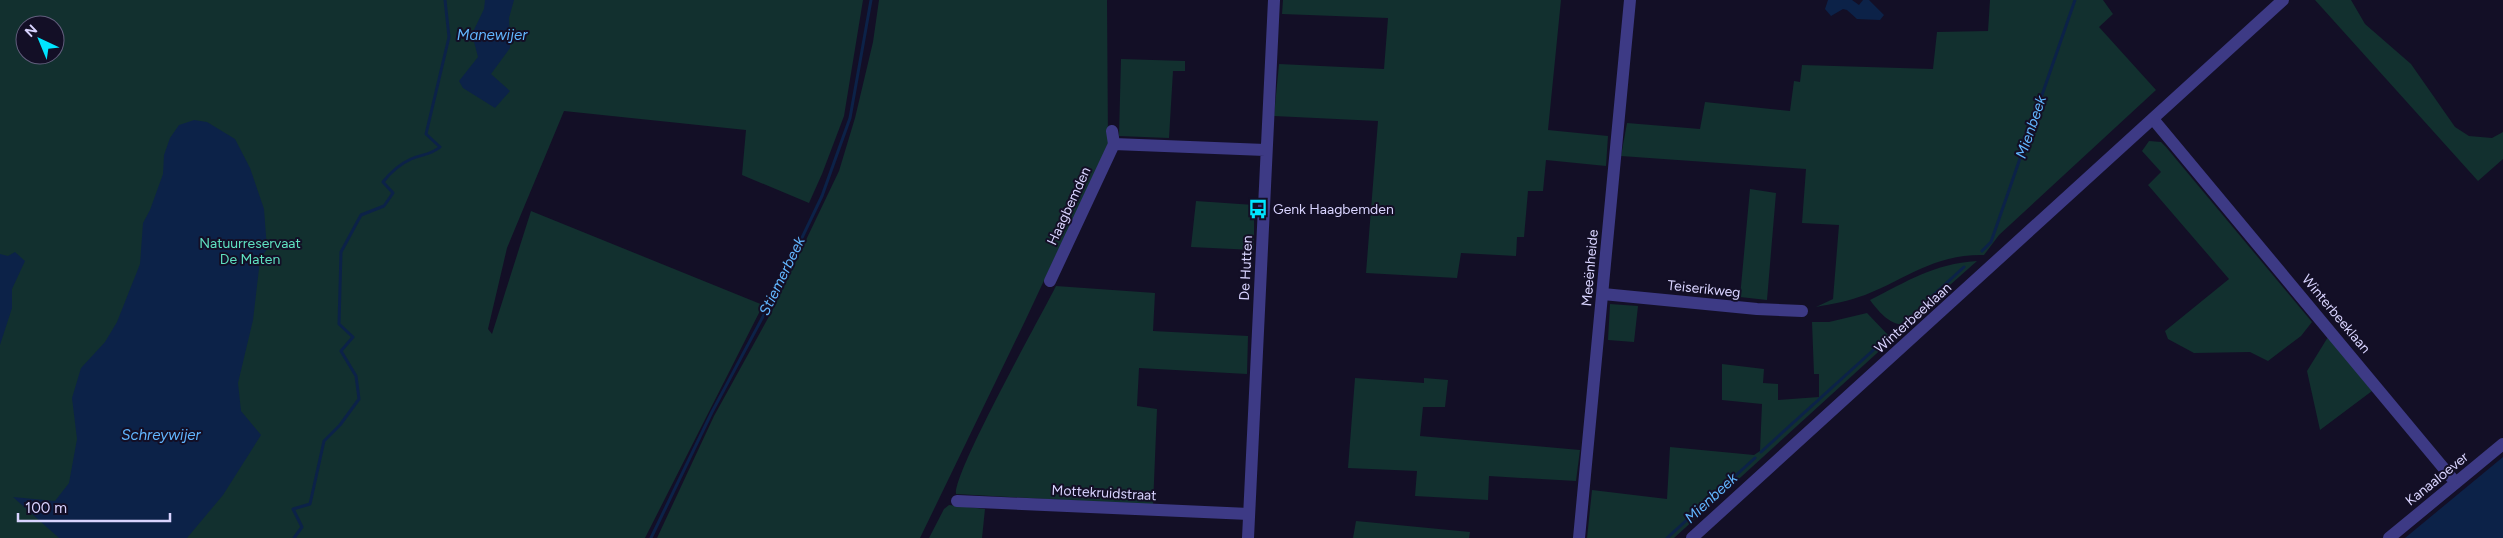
<svg xmlns="http://www.w3.org/2000/svg" width="2503" height="538" font-family="Figtree,sans-serif">
<rect width="100%" height="100%" fill="#130f26"/>
<path fill="#12302f" fill-rule="evenodd" d="M0 0H863L844 116 822 174 809 203 742 175 746 130 564 111 507 248 488 329 492 334 531 211 763 305 645 538H0ZM25 25H55V55H25Z
M879 0H1107L1108 144 1026 319 920 538H657L714 416 772 311 839 171 855 118 873 42Z
M1283 0H1561L1548 130 1608 136 1606 166 1546 160 1543 191H1528L1524 237H1517L1516 256 1461 253 1457 278 1366 273 1378 121 1274 116 1279 64 1384 69 1388 18 1282 14Z
M1990 0H2103L2113 14 2099 27 2156 90 1999 235 1984 255C1934 254 1908 278 1865 295 1849 301 1832 304 1816 307L1833 299 1839 225 1802 223 1806 169 1621 156 1627 123 1700 129 1705 102 1790 111 1794 81 1800 82 1802 65 1933 69 1937 32 1988 31Z
M2315 0H2351L2365 24 2411 64 2455 127 2469 136 2492 138 2503 132V159L2478 181Z
M1121 59 1185 61V71H1173L1169 138 1119 136Z
M2149 141 2161 142 2166 147 2312 322 2301 336 2268 361 2250 352 2194 353 2168 339 2165 331 2229 279 2148 185 2161 172 2142 151Z
M1750 189 1776 193 1767 300 1740 297Z
M1196 201 1254 205V250L1191 247Z
M1977 261 1906 324C1891 327 1878 311 1870 300 1908 281 1933 264 1977 261Z
M1056 286 1155 293 1153 331 1248 336 1247 374 1139 368 1137 406 1157 409 1153 505 956 494C953 473 1041 316 1056 286Z
M1610 304 1638 306 1634 342 1608 340Z
M1867 313 1888 335 1887 344 1674 538H1587L1592 490 1667 499 1670 447 1754 455 1760 451 1762 404 1722 400V364L1764 369 1763 383 1778 384V400L1819 397V374H1814L1812 322H1829Z
M2328 337 2372 391 2320 430 2307 371Z
M1355 378 1424 383V378L1448 380 1445 407H1423L1420 436 1580 450 1576 481 1489 476 1488 500 1415 496 1417 471 1348 468Z
M949 505 985 509 982 538H929L944 509Z
M1356 521 1470 532 1469 538H1353Z"/>
<path fill="#0c2248" d="M485 0H514L509 18 510 48 491 74 510 91 495 108 463 88 459 81 478 57 472 34 484 9Z
M1828 0H1852L1859 5 1863 0H1869L1884 15 1880 20 1857 19 1847 10 1843 9 1831 16 1825 9Z
M194 120 207 122 235 139 250 168 264 209 267 249 260 260 253 320 238 383 241 411 261 435 223 495 187 538H59L13 497 55 501 69 483 77 439 72 398 81 368 105 342 117 322 140 264 143 223 150 210 163 174 164 155 170 138 179 125Z
M15 252 25 261 12 289V308L0 345V254L8 256Z
M2503 457V538H2405Z"/>
<g fill="none" stroke-linecap="round" stroke-linejoin="round">
<path stroke="#0c2248" stroke-width="3" d="M1982 251 1991 242 2075 0
M1929 299 1964 267
M1761 452 1879 345
M294 538 302 527 293 509 310 504 324 441 340 425 359 399 356 376 341 351 353 337 339 324 341 252 361 215 384 206 393 193 383 182C390 173 400 164 411 159 422 154 431 155 440 147L426 134 449 37 445 0
M651 538 712 412 775 294 822 196 850 118 871 0
M1667 538 1755 458"/>
<path stroke="#3d3a85" stroke-width="12" d="M2153 119 2456 483
M1114 144 1265 150
M1050 281 1114 144 1112 131
M1603 294 1757 309 1802 311
M957 501 1249 514
M1248 538 1274 0
M1579 538 1630 0
M1692 538 2283 0
M2389 538 2503 444"/>
</g>
<defs>
<symbol id="bus-bare" viewBox="-9 -9 18 18"><path d="M-5-6H5V4H4V6H2V4H-2V6H-4V4H-5ZM-3.5-4V0h7V-4ZM-3.5 1.2v1.5H-2V1.2ZM2 1.2v1.5H3.5V1.2Z" fill="#00e5ff" stroke="#130f26" stroke-width="2.5" paint-order="stroke"/></symbol>
</defs>
<g fill-rule="evenodd">
<use href="#bus-bare" x="1244" y="195" width="28" height="28"/>
</g>
<g text-anchor="middle" dominant-baseline="central" stroke-width="4" stroke-linejoin="round" paint-order="stroke">
<g font-size="14" fill="#d9d4ff" stroke="#130f26">
<text transform="translate(1069 206) rotate(-65)">Haagbemden</text>
<text transform="translate(1246 268) rotate(-87)">De Hutten</text>
<text transform="translate(1590 268) rotate(-85)">Meeënheide</text>
<text transform="translate(1704 289) rotate(6)">Teiserikweg</text>
<text transform="translate(2336 314) rotate(50)">Winterbeeklaan</text>
<text transform="translate(1913 318) rotate(-42)">Winterbeeklaan</text>
<text transform="translate(2437 479) rotate(-39)">Kanaaloever</text>
<text transform="translate(1104 493) rotate(3)">Mottekruidstraat</text>
</g>
<g font-size="14" fill="#d9d4ff" stroke="#130f26" text-anchor="start">
<text x="1273" y="209">Genk Haagbemden</text>
</g>
<g font-size="14" fill="#5fe0c0" stroke="#130f26">
<text x="250" y="243">Natuurreservaat<tspan x="250" dy="16">De Maten</tspan></text>
</g>
<g font-size="15" font-style="italic" fill="#62b6ff" stroke="#130f26">
<text x="492" y="35">Manewijer</text>
<text transform="translate(2031 127) rotate(-71)">Mienbeek</text>
<text transform="translate(782 276) rotate(-64)">Stiemerbeek</text>
<text x="161" y="435">Schreywijer</text>
<text transform="translate(1711 498) rotate(-43)">Mienbeek</text>
</g>
</g>
<g transform="translate(40 40) rotate(316)"><circle r="24" fill="#130f26" stroke="#625e7d"/>
<path d="M0-4L9 19L0 12L-9 19Z" fill="#00e5ff"/>
<text y="-8" font-size="14" font-weight="bold" text-anchor="middle" fill="#d9d4ff">N</text>
</g>
<path d="M18 513v8h152v-8" fill="none" stroke="#d9d4ff" stroke-width="2.5"/>
<text x="25" y="513" font-size="15" fill="#d9d4ff" stroke="#130f26" stroke-width="4" paint-order="stroke">100 m</text>
</svg>
